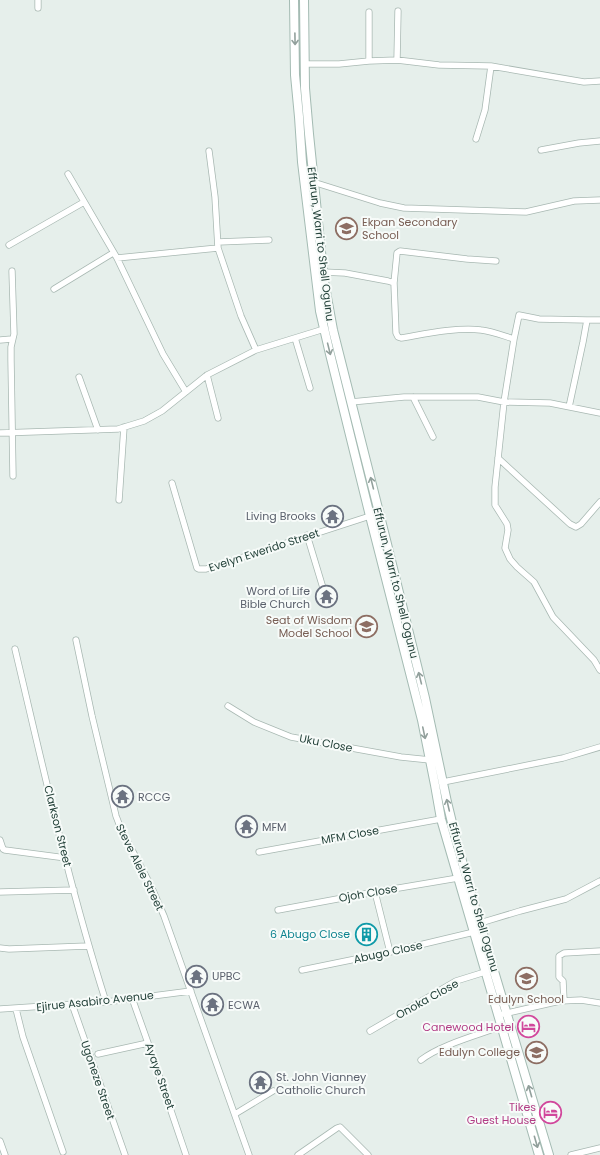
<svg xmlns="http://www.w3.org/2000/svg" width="600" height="1155" font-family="Poppins,sans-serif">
<rect width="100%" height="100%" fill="#e6efeb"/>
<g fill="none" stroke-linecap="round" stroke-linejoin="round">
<defs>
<path id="minor" d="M38 0V8
M397 60 398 11
M369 61V12
M305 64H339L369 61 397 60 439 65 491 66 584 82 600 81
M476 139 485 110 491 66
M541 150 579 143 600 141
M209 151 215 197 218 248 241 316 256 350
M68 174 117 258 163 354 186 392
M313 182 380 203 404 208 526 212 574 201 600 200
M218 242 269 240
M9 245 84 202
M117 258 218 248
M12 271 14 334 11 347V360L13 476
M323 272 345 273 388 281 394 283 397 253 400 251 467 259 496 261
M394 283 396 333 398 337 401 338C425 334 457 327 481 330 492 331 504 336 514 339
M54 289 113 253
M587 320 539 319 519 315 514 339 504 402 495 487V505L507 524 508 530 505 548 510 559 517 567 534 582 553 617 594 660 600 670
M295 338 310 388
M0 340 12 339
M207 375 218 418
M79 377 98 430
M413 397 433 437
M351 402 404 397H478L504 402 550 403 600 413
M569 407 583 342 587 320H600
M0 433 118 429 144 421 162 411 207 375 256 350 324 329
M498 458 570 524 576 527 581 524 600 502
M172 483 197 568 199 569H206L370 516
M119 500 124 427
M307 535 323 588
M76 640 92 716 116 816 121 829 151 886 164 916 249 1155
M15 649C43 767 69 886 106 1002
M228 706 254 722 291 737 401 757 430 760
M443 782 563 758 600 747
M0 840 3 849 5 850 66 858
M259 852 441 819
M0 892 74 890
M375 892 390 952
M278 910 375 892 458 878
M480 923 520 911 566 899 600 881
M0 948 9 949 88 946
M302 970 390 952 474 932
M132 998 148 1043 186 1155
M564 1001 563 981 559 977V956L564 953 600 951
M72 1004 125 1155
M0 1009 106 1002 191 991
M16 1009 23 1037 63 1152
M503 1014 560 1001 581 1000 600 1003
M370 1031 456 981 485 972
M98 1054 148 1043
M421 1060C440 1045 478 1035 502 1026
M235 1114 273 1091
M0 1141 5 1155
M298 1155 337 1128 340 1127 368 1155
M571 1155 600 1148"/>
<path id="secondary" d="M294 0 295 75 299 117 302 162 320 311 330 354 370 516 422 720 435 785 441 819 539 1155
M304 0 305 88 309 134 324 281 333 330 386 540 425 698 447 802 456 839 473 901 549 1155"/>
</defs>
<use href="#minor" stroke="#a8b8b2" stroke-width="7"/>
<use href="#secondary" stroke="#a4bbb3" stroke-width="10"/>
<use href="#minor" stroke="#fff" stroke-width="5.5"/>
<use href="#secondary" stroke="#fff" stroke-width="8"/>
</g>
<defs><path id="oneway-shaft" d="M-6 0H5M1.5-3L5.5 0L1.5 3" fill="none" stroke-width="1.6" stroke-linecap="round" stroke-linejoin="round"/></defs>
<g stroke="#92a09c">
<use href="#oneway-shaft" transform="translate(295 39) rotate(89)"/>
<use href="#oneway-shaft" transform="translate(329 349) rotate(76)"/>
<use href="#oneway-shaft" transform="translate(372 483) rotate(-104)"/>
<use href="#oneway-shaft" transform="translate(420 678) rotate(-104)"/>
<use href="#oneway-shaft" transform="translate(424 733) rotate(78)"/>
<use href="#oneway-shaft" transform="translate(448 805) rotate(-103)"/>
<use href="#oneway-shaft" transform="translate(530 1091) rotate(-106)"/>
<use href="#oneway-shaft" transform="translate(536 1142) rotate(74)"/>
</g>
<defs>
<symbol id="university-ring" viewBox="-11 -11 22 22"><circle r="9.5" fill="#f7fbf9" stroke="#8d6e63" stroke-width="1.5"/><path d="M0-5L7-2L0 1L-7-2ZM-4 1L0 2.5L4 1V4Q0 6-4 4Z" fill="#8d6e63"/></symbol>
<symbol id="temple-ring" viewBox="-11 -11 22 22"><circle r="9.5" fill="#f7fbf9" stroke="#6b7280" stroke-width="1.5"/><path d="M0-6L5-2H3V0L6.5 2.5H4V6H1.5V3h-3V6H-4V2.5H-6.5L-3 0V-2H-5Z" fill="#6b7280"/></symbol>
<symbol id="school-ring" viewBox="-11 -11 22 22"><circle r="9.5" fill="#f7fbf9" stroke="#8d6e63" stroke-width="1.5"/><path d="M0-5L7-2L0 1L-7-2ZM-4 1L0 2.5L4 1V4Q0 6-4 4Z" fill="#8d6e63"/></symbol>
<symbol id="building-ring" viewBox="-11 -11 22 22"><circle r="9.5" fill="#f7fbf9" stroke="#0f9aa8" stroke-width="1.5"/><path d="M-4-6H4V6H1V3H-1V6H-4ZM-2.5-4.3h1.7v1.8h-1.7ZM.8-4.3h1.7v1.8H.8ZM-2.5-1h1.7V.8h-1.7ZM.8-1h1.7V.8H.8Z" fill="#0f9aa8"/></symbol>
<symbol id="hotel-ring" viewBox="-11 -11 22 22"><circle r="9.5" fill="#f7fbf9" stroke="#d1479c" stroke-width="1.5"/><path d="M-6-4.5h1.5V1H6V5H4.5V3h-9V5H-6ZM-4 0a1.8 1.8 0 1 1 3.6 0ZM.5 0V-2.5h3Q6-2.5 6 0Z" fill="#d1479c"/></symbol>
</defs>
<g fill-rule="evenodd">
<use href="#university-ring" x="334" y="216" width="25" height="25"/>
<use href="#temple-ring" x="320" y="504" width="25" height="25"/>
<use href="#temple-ring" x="314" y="584" width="25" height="25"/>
<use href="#school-ring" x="354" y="614" width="25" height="25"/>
<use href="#temple-ring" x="110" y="784" width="25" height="25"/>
<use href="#temple-ring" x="234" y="814" width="25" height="25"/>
<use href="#building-ring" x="354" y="922" width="25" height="25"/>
<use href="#temple-ring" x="184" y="964" width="25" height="25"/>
<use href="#school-ring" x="514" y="966" width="25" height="25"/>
<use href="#temple-ring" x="200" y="992" width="25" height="25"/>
<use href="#hotel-ring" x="516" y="1014" width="25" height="25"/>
<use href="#university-ring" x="524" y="1040" width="25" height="25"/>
<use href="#temple-ring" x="248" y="1070" width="25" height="25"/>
<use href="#hotel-ring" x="538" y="1100" width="25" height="25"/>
</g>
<g text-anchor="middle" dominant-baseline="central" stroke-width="4" stroke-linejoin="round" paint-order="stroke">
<g font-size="11" fill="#785e54" stroke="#f7fbf9" text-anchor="end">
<text x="362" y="222" text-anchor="start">Ekpan Secondary<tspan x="362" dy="13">School</tspan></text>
<text x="352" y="620">Seat of Wisdom<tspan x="352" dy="13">Model School</tspan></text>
<text x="526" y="999" text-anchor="middle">Edulyn School</text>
<text x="520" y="1052">Edulyn College</text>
</g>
<g font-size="11" fill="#24423a" stroke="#f7fbf9">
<text transform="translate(321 244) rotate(83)">Effurun, Warri to Shell Ogunu</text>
<text transform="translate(264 550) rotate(-18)">Evelyn Ewerido Street</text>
<text transform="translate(396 583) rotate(76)">Effurun, Warri to Shell Ogunu</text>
<text transform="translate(326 743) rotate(11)">Uku Close</text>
<text transform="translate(58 826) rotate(76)">Clarkson Street</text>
<text transform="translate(350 835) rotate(-10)">MFM Close</text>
<text transform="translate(140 867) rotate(64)">Steve Alele Street</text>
<text transform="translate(368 893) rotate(-10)">Ojoh Close</text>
<text transform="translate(474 897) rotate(74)">Effurun, Warri to Shell Ogunu</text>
<text transform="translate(388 952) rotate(-12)">Abugo Close</text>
<text transform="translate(427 999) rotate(-29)">Onoka Close</text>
<text transform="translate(95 1001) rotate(-6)">Ejirue Asabiro Avenue</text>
<text transform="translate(160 1076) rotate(71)">Ayaye Street</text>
<text transform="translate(98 1080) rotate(71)">Ugoneze Street</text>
</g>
<g font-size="11" fill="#5b616d" stroke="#f7fbf9" text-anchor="start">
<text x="316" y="516" text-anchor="end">Living Brooks</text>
<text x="310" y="591" text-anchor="end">Word of Life<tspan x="310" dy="13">Bible Church</tspan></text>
<text x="138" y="797">RCCG</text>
<text x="262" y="827">MFM</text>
<text x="212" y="976">UPBC</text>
<text x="228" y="1005">ECWA</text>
<text x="276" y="1077">St. John Vianney<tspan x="276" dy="13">Catholic Church</tspan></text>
</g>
<g font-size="11" fill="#0d838f" stroke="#f7fbf9" text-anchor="end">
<text x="350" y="934">6 Abugo Close</text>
</g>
<g font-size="11" fill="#b23c85" stroke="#f7fbf9" text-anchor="end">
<text x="514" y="1027">Canewood Hotel</text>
<text x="536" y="1107">Tikes<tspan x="536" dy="13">Guest House</tspan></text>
</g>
</g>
</svg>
